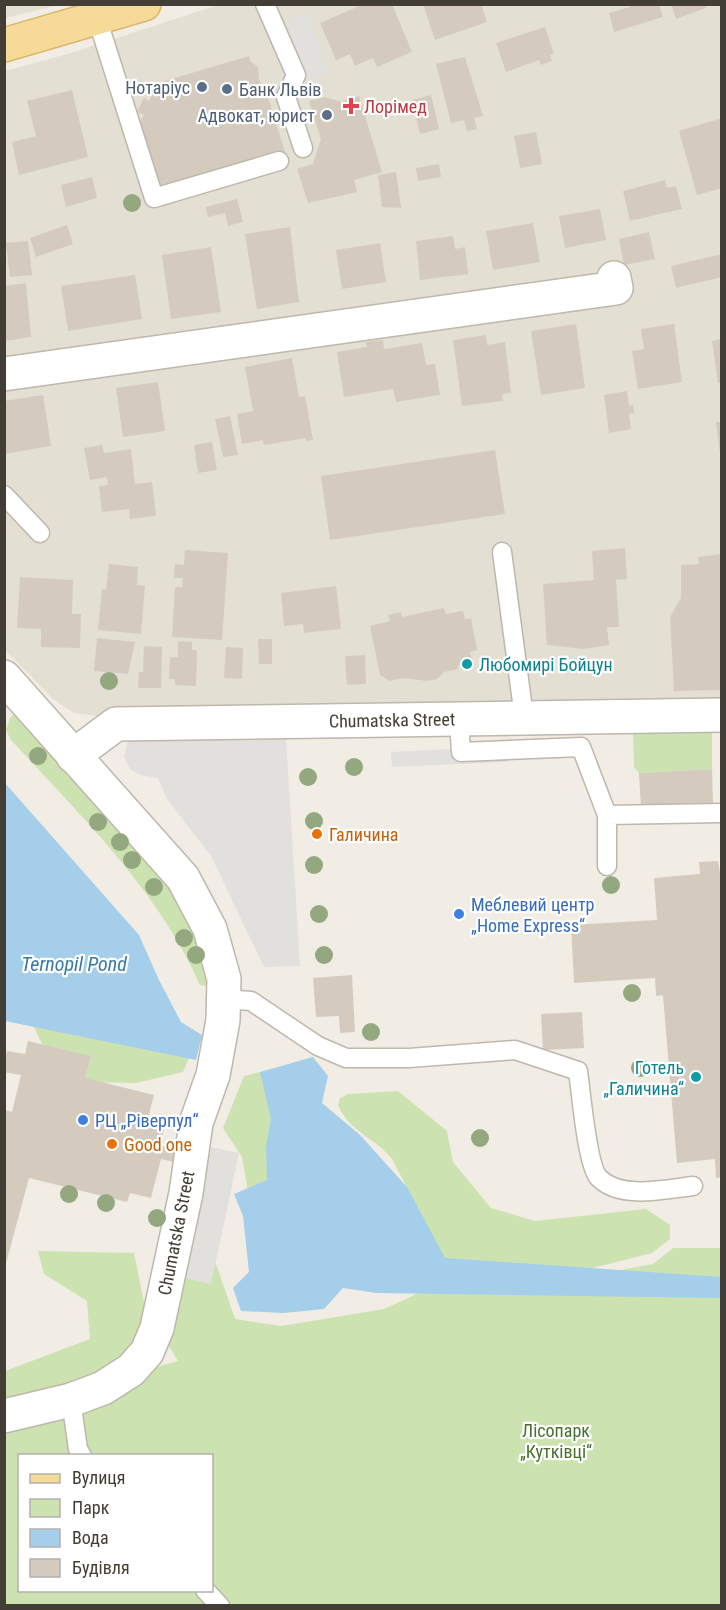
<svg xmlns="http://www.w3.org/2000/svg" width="726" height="1610" font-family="'Roboto Condensed',sans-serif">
<rect width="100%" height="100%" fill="#f1ede4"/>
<path fill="#e4dfd3" d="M5 4H58V5L5 18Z
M218 5H721V708L106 717 74 713 53 699 5 650V71L71 53Z"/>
<path fill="#cce2b0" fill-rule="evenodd" d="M16 712 165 880 181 906 212 976 206 986 200 985C158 890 81 816 11 740L6 730 10 718Z
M633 728H712V769L639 773 634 767Z
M33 1025 192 1051 183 1072 136 1083 88 1082 43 1046Z
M260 1072 272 1084 284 1185 251 1208 242 1157 223 1128 244 1076Z
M398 1091 447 1131 453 1162 491 1208 535 1221 646 1209 670 1225V1239L652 1253 569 1274H599L653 1264 673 1248H721V1605L5 1606 4 1435 7 1434 5 1371 90 1339 87 1301 44 1274 38 1251 134 1253 157 1367 178 1361 164 1338 181 1269 215 1261 235 1319 281 1326 384 1309 454 1277 392 1159C376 1138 349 1132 338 1105L340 1098 348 1094ZM20 1456H212V1590H20Z"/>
<path fill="#e2e0dc" d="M308 13 330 73 308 81 286 22Z
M146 736 286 738 300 966 264 967 211 856 167 799 158 778 140 775 131 770 124 757 128 742Z
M506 746 507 762 392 767 391 752Z
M211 1147 239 1153 211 1284 184 1278Z"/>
<path fill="#a4ceea" d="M4 782 139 935 159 980 181 1022 202 1035 196 1060 5 1021Z
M313 1057 328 1076 322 1103 360 1135 407 1187 445 1258 721 1277V1298L376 1293 343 1288 324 1309 283 1313 241 1311 233 1288 249 1272 243 1216 234 1194 267 1180 266 1146 271 1119 260 1072Z"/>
<path fill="#d4cbbe" d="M364 4H392L412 52 377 67 373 58 355 66 350 54 336 60 320 23Z
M423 4H481L487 22 435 40Z
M629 4H659L663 17 614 32 609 13 630 7Z
M671 4H705L706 8 676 19Z
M545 27 554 54 550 55 552 61 541 65 539 60 506 72 496 43Z
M249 56 251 62 258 67 259 81 265 87 285 152 159 191 138 125 144 115 137 112 144 98 149 101 158 83Z
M465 57 483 116 474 118 477 129 467 131 464 120 451 123 436 64Z
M72 90 88 157 19 175 12 142 36 136 27 101Z
M431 95 439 129 420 134 412 100Z
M359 96 382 172 354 180 357 192 308 203 297 169 313 164 321 139 309 101 325 97 342 102Z
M722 118V188L697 195 679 131Z
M536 132 542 164 520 168 514 136Z
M439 164 441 177 418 181 416 168Z
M396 172 401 208 382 207 378 175Z
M92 177 97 198 66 207 61 185Z
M665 180 667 188 676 186 682 209 630 221 623 191Z
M237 199 243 222 228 226 225 213 208 217 206 207Z
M600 209 606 240 565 248 559 216Z
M533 223 540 262 493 270 486 231Z
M67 225 73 244 36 257 30 238Z
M290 227 299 302 257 309 245 234Z
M649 232 655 259 624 265 619 239Z
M453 236 455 249 465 247 468 274 420 280 416 241Z
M28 241 32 275 10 277 6 243Z
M380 243 386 282 342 289 336 250Z
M211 247 221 312 171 319 162 255Z
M722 254V277L676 288 671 266Z
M135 275 142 319 68 331 61 286Z
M26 283 31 337 4 341V286Z
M576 324 585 388 541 395 531 331Z
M674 324 682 382 638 389 632 351 644 349 641 329Z
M486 335 487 345 505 342 511 393 502 394 503 401 462 406 453 340Z
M722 339V382L718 383 712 341Z
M383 340 384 349 422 343 426 365 435 364 440 395 396 402 393 389 344 397 337 352 367 347 366 342Z
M292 358 299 397 305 396 313 440 306 441V438L264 445 263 440 242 444 237 414 253 411 245 367Z
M158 382 165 431 123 437 116 388Z
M627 391 629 406 633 405 634 413 629 414 631 429 609 433 604 395Z
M43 395 51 446 4 454V401Z
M230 416 238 455 223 457 215 419Z
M716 422H722V453H720Z
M212 442 217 470 198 473 194 445Z
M102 445 104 453 131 449 135 484 152 482 156 516 130 519 129 509 102 512 99 486 108 485 107 477 90 480 84 448Z
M495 450 505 514 330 540 321 476Z
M625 548 627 579 616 580 619 627H607L609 645 583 649 547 645 543 584 594 580 592 551Z
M185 550 228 553 222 640 172 637 175 587H182L183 578H174L175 564 184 565Z
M722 554V690L674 691 670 617 681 598V565L699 564 698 557Z
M109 564 138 567 137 585 145 586 141 634 98 630 102 589 106 590Z
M20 577 73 580 72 614H81L80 648 41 647V629L17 628Z
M336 586 341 629 304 633 303 624 284 626 281 593Z
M444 608 446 614 463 611 465 619 471 618 477 650 470 652 473 663 457 666 458 669 444 672 437 679 427 681 403 678 390 681 380 675 370 626 390 621 388 615 401 612 402 617Z
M97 638 135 642 128 674 94 671Z
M258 639H272V664H259Z
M178 641 192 642V650H197L196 686 175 685V679H169L170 657H178Z
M144 646 162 647 161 688H138L139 672H143Z
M226 647 243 648 242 679 224 678Z
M365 655 366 684 347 685 345 656Z
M712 769 713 805 641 808 639 773Z
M718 861 722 885V1177L716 1178 715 1159 677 1163 663 995 656 996 655 978 574 983 571 925 657 920 654 878 700 874 699 862Z
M352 975 355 1032 340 1033 339 1016 316 1017 313 978Z
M582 1012 584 1048 543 1050 541 1014Z
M28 1041 91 1056 85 1078 154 1095 148 1118 166 1122 160 1145 181 1150 178 1163 161 1159 151 1198 130 1193 127 1202 29 1178 5 1267V1110L12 1112 21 1075 4 1072V1061L7 1051 25 1054Z"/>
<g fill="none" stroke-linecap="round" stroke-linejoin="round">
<defs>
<path id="service" d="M265 4 296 75 286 97 303 148
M97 18 154 198 279 161
M4 495 40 533
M502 552 524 717
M459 719 461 752 581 747 607 815
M607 866V815L722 813
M224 999 251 1001 318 1046 346 1058H409L515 1050 578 1071C581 1091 587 1166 599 1178 621 1200 666 1189 693 1186
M71 1400 78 1449 82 1456
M205 1590 220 1606"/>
<path id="minor" d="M4 374 616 288 614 278
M4 677 183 878 210 929 224 979 223 1020 213 1075 196 1123 186 1193 157 1328 147 1352 131 1370 103 1388 71 1400 4 1416
M73 756 116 724 722 715"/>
<path id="primary" d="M4 45 144 4"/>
</defs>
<use href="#service" stroke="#beb7ab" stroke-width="21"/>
<use href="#minor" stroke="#beb7ab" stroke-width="36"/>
<use href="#primary" stroke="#dab76a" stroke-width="36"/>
<use href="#service" stroke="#fff" stroke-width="18"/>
<use href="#minor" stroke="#fff" stroke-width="33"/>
<use href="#primary" stroke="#f6da98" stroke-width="33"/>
</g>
<g fill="#94a87f">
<circle cx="132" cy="203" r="9"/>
<circle cx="109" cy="681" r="9"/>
<circle cx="38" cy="756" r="9"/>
<circle cx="354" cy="767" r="9"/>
<circle cx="308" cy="777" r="9"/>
<circle cx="314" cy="821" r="9"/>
<circle cx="98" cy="822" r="9"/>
<circle cx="120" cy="842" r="9"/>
<circle cx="132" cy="860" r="9"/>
<circle cx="314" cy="865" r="9"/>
<circle cx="611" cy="885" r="9"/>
<circle cx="154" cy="887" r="9"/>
<circle cx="319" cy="914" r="9"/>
<circle cx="184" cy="938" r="9"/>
<circle cx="196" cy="955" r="9"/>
<circle cx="324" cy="955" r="9"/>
<circle cx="632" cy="993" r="9"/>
<circle cx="371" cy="1032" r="9"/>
<circle cx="640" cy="1068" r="9"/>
<circle cx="480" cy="1138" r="9"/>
<circle cx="69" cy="1194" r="9"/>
<circle cx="106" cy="1203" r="9"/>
<circle cx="157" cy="1218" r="9"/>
</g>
<g fill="#5c6f8a" stroke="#fff" stroke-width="2">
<circle cx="202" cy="87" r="6"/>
<circle cx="227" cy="89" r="6"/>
<circle cx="327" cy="115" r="6"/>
</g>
<path fill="#e0444e" stroke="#fff" stroke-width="2" d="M348 97h6v6h6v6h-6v6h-6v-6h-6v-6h6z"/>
<g fill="#0f9aa8" stroke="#fff" stroke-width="2">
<circle cx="467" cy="664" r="6"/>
<circle cx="696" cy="1077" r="6"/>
</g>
<g fill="#e8710a" stroke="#fff" stroke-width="2">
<circle cx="317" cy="834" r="6"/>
<circle cx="112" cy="1144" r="6"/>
</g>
<g fill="#3f7fe0" stroke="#fff" stroke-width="2">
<circle cx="459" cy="914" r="6"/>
<circle cx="83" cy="1120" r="6"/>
</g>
<g text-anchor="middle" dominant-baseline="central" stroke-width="4.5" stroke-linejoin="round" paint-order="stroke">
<g font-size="18" fill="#4e5e75" stroke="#fff" text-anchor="end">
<text x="190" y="87">Нотаріус</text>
<text x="239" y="89" text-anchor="start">Банк Львів</text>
<text x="315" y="115">Адвокат, юрист</text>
</g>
<g font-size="18" fill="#be3a42" stroke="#fff" text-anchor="start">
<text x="364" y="106">Лорімед</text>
</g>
<g font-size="18" fill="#0d838f" stroke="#fff" text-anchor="start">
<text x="479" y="664">Любомирі Бойцун</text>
<text x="684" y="1067" text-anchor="end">Готель<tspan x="684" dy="21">„Галичина“</tspan></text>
</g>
<g font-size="18" fill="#423d35" stroke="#fff">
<text transform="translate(392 720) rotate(-1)">Chumatska Street</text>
<text transform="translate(176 1233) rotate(-79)">Chumatska Street</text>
</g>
<g font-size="18" fill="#c56008" stroke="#fff" text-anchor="start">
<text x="329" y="834">Галичина</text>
<text x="124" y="1144">Good one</text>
</g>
<g font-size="18" fill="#366cbe" stroke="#fff" text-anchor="start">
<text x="471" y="904">Меблевий центр<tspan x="471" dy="21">„Home Express“</tspan></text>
<text x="95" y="1120">РЦ „Ріверпул“</text>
</g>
<g font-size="18" fill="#476f2d" stroke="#fff">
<text x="556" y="1430">Лісопарк<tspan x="556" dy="21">„Кутківці“</tspan></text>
</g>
<g font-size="20" font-style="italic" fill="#3778a5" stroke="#fff">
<text x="74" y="964">Ternopil Pond</text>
</g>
</g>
<rect width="726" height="1610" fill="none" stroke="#423d35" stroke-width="12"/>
<rect x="18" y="1454" width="195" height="138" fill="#ffffff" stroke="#b3b1ae" stroke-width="1.5"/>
<rect x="30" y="1474" width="30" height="9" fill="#f6da98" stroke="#b3b1ae" stroke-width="1.5"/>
<text x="72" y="1484" font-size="18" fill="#423d35">Вулиця</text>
<rect x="30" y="1499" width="30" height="18" fill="#cce2b0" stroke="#b3b1ae" stroke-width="1.5"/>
<text x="72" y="1514" font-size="18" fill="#423d35">Парк</text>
<rect x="30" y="1529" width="30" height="18" fill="#a4ceea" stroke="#b3b1ae" stroke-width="1.5"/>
<text x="72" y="1544" font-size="18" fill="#423d35">Вода</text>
<rect x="30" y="1559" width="30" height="18" fill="#d4cbbe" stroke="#b3b1ae" stroke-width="1.5"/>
<text x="72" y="1574" font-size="18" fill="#423d35">Будівля</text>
</svg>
